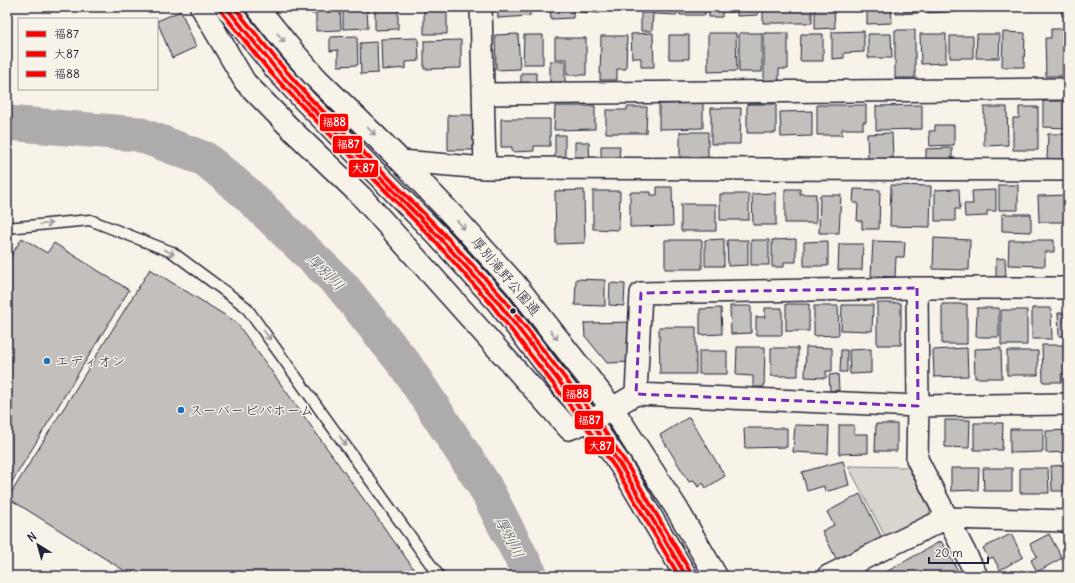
<svg xmlns="http://www.w3.org/2000/svg" width="1075" height="583" font-family="Delius,'Klee One',sans-serif">
<rect width="100%" height="100%" fill="#f7f3e8"/>
<filter id="ink" filterUnits="userSpaceOnUse"><feTurbulence type="fractalNoise" baseFrequency=".025" numOctaves="2"/><feDisplacementMap in="SourceGraphic" scale="8" xChannelSelector="R" yChannelSelector="G"/><feConvolveMatrix kernelMatrix="1 2 1 2 8 2 1 2 1" color-interpolation-filters="sRGB"/></filter>
<g filter="url(#ink)">
<path fill="#d8d5cf" stroke="#7d7c85" d="M848 466 908 467 930 510 928 517 886 538Z"/>
<g fill="none" stroke-linecap="round" stroke-linejoin="round">
<path stroke="#aeabad" stroke-width="35" d="M7 123 138 134 205 159 246 193 342 286 406 366 484 485 531 576"/>
</g>
<path fill="#c2bfbd" stroke="#22223b" d="M312 7H340L341 30 316 31V14H312Z
M343 7H367L368 28 343 29Z
M375 7H407L398 8V29L375 30Z
M424 7H452H447V34H424Z
M497 7H530V16L498 18Z
M550 7H573V18L551 19Z
M579 7H601L600 13 579 12Z
M604 7H633V9L604 8Z
M654 7H677V15L654 14Z
M680 7H705V15H680Z
M709 7H734V12H722V17H709Z
M737 7H758V15L737 16Z
M763 7H812V23H763Z
M815 7H834L835 28 815 29Z
M867 7H891L892 23 867 24Z
M896 7H919V13L896 14Z
M924 7H947V12L924 13Z
M949 7H972V11L949 12Z
M976 7H1006V11L976 12Z
M1029 7H1057V9L1029 10Z
M1061 7H1068V15L1062 16Z
M181 11 196 47 172 58 157 21Z
M641 13H653L652 31H641Z
M1051 29H1068V55L1063 56V76H1046L1045 38H1051Z
M895 30H915V78H895Z
M864 31V52L844 53V58L832 59V32Z
M1003 32 1025 33 1024 67H1002Z
M653 33 654 67H641V58H632L631 34Z
M708 33H736L737 71 708 72Z
M739 33H762V72H739Z
M764 33H788V69H779V82H764Z
M518 34 520 69 496 70 495 35Z
M801 34H823V61H800Z
M868 34H891L892 58H868Z
M920 34H946V63L921 64Z
M977 34H1000L999 58H976Z
M524 35H543V64H523Z
M669 35H689V59H669Z
M357 36 358 65 338 66V50L330 51V37Z
M601 36H627L626 69H617V80H600Z
M950 36H973V58H950Z
M418 38 419 61 406 62V68L382 70 381 39Z
M555 38H586V75H567V59H555Z
M461 40V68L424 69V41Z
M377 42 378 73 361 74 360 43Z
M550 61H565V85H550Z
M521 73H536V87H521Z
M1043 101H1068V128L1043 127Z
M703 103V128L659 129V104Z
M747 104H776V133H747Z
M817 105H866V122H863V129H842V135H817Z
M922 105V129L876 130V106Z
M555 106H595V129L554 130Z
M627 107H647L646 133H606V110H627Z
M984 107H1007L1008 145 984 146Z
M1019 107H1038V150H1013V118H1019Z
M711 108H741L740 144H711Z
M812 111V136L781 137 780 112Z
M448 115H478V150H448Z
M501 119H550V146H534V151L512 152V147H501Z
M935 125H954V145L930 146 929 131H935Z
M680 132H708V167H680Z
M892 133 893 158 868 159 867 134Z
M1048 134H1068V160H1047Z
M555 135H565V163H555Z
M575 142H589L590 164H575Z
M601 146H620L619 160H601Z
M952 148V165L926 166V149Z
M891 185 931 186 930 227 890 226Z
M999 185H1018V210H999Z
M657 187H672L673 226 630 227V192H651V195H657Z
M785 189H800V194H816V223H785Z
M854 189 880 190 879 229H862V221H857L858 203H853Z
M959 189 960 209H955V221H935V190Z
M584 190 585 243 556 244 555 191Z
M996 190V211H987V216L965 217 964 204H973L972 191Z
M593 191H620L619 230 593 229Z
M776 193V225H753L752 194Z
M720 194H749V220H720Z
M820 195H841L839 233H819Z
M1068 195V222H1039L1038 196Z
M681 204H716V231H681Z
M1002 214H1031V232L1002 231Z
M22 238 47 253 54 243 129 290 7 490V262Z
M934 238 970 240 969 270 933 269Z
M724 239V266H705V240Z
M796 239V262H784V267H772V240Z
M665 240H702V269H665Z
M727 240H748V265L728 266Z
M751 240H769V265H751Z
M1009 240H1054V252H1045V266L1008 265Z
M828 241V266H804V242Z
M873 241 905 242 904 257H896L895 277 871 276Z
M839 244H863L862 270H838Z
M1005 258 1006 278 996 279V259Z
M150 269 236 322 419 576H133L8 498Z
M576 279 605 280V306L575 305Z
M610 283 625 284 624 306 609 305Z
M877 303H901V345H877Z
M786 304H809V331H786Z
M942 304H967V344H942Z
M842 305H873L872 331 841 330Z
M730 306H751V333L731 334Z
M814 306H838L839 335 814 336Z
M721 308 722 334 700 335V309Z
M765 308H782V335H756V317H765Z
M977 308H999V337H976Z
M1032 308H1051L1052 339H1032Z
M1001 310H1027V345H1001Z
M1058 313H1068V336H1059Z
M633 322 634 362 607 363 585 336 584 323Z
M659 327H696V374H660Z
M1042 345H1068V374H1061L1062 382H1043Z
M737 347H765L764 387H753V376L736 375Z
M806 347 832 348V371H826V378L805 377Z
M771 348H798V376H771Z
M967 348 968 376 934 377 933 350Z
M1001 348 1002 378H975L974 349Z
M871 349V373L850 374 849 350Z
M841 350H847V372H840Z
M699 351H727V374H699Z
M1007 351H1038V375H1007Z
M838 374 839 390 830 391 829 375Z
M689 417 725 476 706 488 703 483 698 487 694 480 689 482 660 435Z
M945 420H970L969 448 945 447Z
M974 423H1003L1002 450H974Z
M876 424H897V451H875Z
M795 425 829 426 828 454 793 452Z
M839 425H854V434H868V453L839 454Z
M744 428H787V447L745 448Z
M1010 429H1043V452L1010 453Z
M1068 430V452L1046 453V431Z
M843 461 849 485 825 492 824 486 807 491 802 472Z
M1068 465V491H1052L1051 466Z
M951 468H979L978 490 951 491Z
M983 468H1012V491H984Z
M1020 468H1048L1049 493H1020Z
M860 494 882 538 838 562 822 531 834 525 827 512Z
M1011 534 1023 557 1000 570 993 557 989 559 983 548Z
M1049 534 1062 558 1037 572 1031 560 1037 556 1030 544Z
M941 541 961 576H879Z
M1022 570 1025 576H1010Z"/>
<g fill="none" stroke-linecap="round" stroke-linejoin="round">
<defs>
<path id="service" d="M7 228 90 220 172 252 246 307 439 576"/>
<path id="minor" d="M201 7 245 82 293 131 361 196 569 429 590 421 636 394 918 406 1068 404
M481 7 485 168 1068 170
M483 94 1068 89
M401 161 485 168
M917 288 918 406 917 459 977 576
M636 394 641 293 917 288H1068
M828 576 947 518 1068 521"/>
<path id="secondary" d="M226 7 275 68 305 101 438 236 497 301 590 421 621 466 686 576
M257 7 289 47 316 78 401 161 457 220 515 284 612 408 677 509 716 576"/>
</defs>
<use href="#service" stroke="#22223b" stroke-width="13"/>
<use href="#minor" stroke="#22223b" stroke-width="24"/>
<use href="#secondary" stroke="#22223b" stroke-width="25"/>
<use href="#service" stroke="#f7f3e8" stroke-width="10"/>
<use href="#minor" stroke="#f7f3e8" stroke-width="21"/>
<use href="#secondary" stroke="#f7f3e8" stroke-width="22"/>
<defs>
<path id="bus-1" d="M226 7 275 68 305 101 438 236 497 301 590 421 621 466 686 576"/>
<path id="bus-2" d="M221 11 270 72 301 105 434 240 492 305 585 425 616 469 679 576"/>
<path id="bus-3" d="M234 7 280 64 309 97 442 232 502 297 595 417 626 463 691 573"/>
</defs>
<use href="#bus-1" stroke="#f7f3e8" stroke-width="7"/>
<use href="#bus-2" stroke="#f7f3e8" stroke-width="7"/>
<use href="#bus-3" stroke="#f7f3e8" stroke-width="7"/>
<use href="#bus-1" stroke="#f00" stroke-width="4"/>
<use href="#bus-2" stroke="#f00" stroke-width="4"/>
<use href="#bus-3" stroke="#f00" stroke-width="4"/>
</g>
<defs><path id="oneway-shaft" d="M-6 0H5M1.5-3L5.5 0L1.5 3" fill="none" stroke-width="1.6" stroke-linecap="round" stroke-linejoin="round"/></defs>
<g stroke="#97959a">
<use href="#oneway-shaft" transform="translate(281 38) rotate(52)"/>
<use href="#oneway-shaft" transform="translate(371 131) rotate(44)"/>
<use href="#oneway-shaft" transform="translate(46 224) rotate(-5)"/>
<use href="#oneway-shaft" transform="translate(461 225) rotate(48)"/>
<use href="#oneway-shaft" transform="translate(169 252) rotate(26)"/>
<use href="#oneway-shaft" transform="translate(267 335) rotate(54)"/>
<use href="#oneway-shaft" transform="translate(554 335) rotate(52)"/>
<use href="#oneway-shaft" transform="translate(343 441) rotate(54)"/>
</g>
</g>
<path fill="none" stroke="#7b2cbf" stroke-width="3" stroke-dasharray="8 5" stroke-linejoin="round" d="M917 288 918 406 636 394 641 293Z"/>
<circle fill="#22223b" stroke="#f7f3e8" stroke-width="1.5" cx="513" cy="311" r="3.5"/>
<g fill="#1f6fb2" stroke="#f7f3e8" stroke-width="1.5">
<circle cx="47" cy="361" r="4"/>
<circle cx="181" cy="410" r="4"/>
</g>
<g text-anchor="middle" dominant-baseline="central" stroke-width="3" stroke-linejoin="round" paint-order="stroke">
<g font-size="14" fill="#22223b" stroke="#f7f3e8">
<text transform="translate(506 276) rotate(50)">厚別滝野公園通</text>
</g>
<g font-size="14" fill="#22223b" stroke="#f7f3e8" text-anchor="start">
<text x="55" y="361">エディオン</text>
<text x="189" y="410">スーパービバホーム</text>
</g>
<g font-size="15" font-style="italic" fill="#535263" stroke="#f7f3e8">
<text transform="translate(326 272) rotate(45)">厚別川</text>
<text transform="translate(510 537) rotate(63)">厚別川</text>
</g>
</g>
<g stroke="#f7f3e8" stroke-width="1.5">
<rect x="319" y="113" width="30" height="19" rx="4" fill="#f00"/>
<rect x="332" y="135" width="31" height="19" rx="4" fill="#f00"/>
<rect x="348" y="159" width="31" height="19" rx="4" fill="#f00"/>
<rect x="562" y="384" width="30" height="19" rx="4" fill="#f00"/>
<rect x="574" y="410" width="30" height="20" rx="4" fill="#f00"/>
<rect x="584" y="436" width="31" height="19" rx="4" fill="#f00"/>
</g>
<g font-size="11" text-anchor="middle" font-weight="bold" fill="#fff">
<text x="334" y="126">福88</text>
<text x="348" y="148">福87</text>
<text x="363" y="172">大87</text>
<text x="577" y="398">福88</text>
<text x="589" y="424">福87</text>
<text x="600" y="450">大87</text>
</g>
<rect width="1075" height="583" fill="none" stroke="#f7f3e8" stroke-width="24"/>
<rect x="12" y="12" width="1051" height="559" fill="none" stroke="#22223b" stroke-width="1.5" filter="url(#ink)"/>
<rect x="18" y="18" width="140" height="72" fill="#f7f3e8" stroke="#a29fa3"/>
<rect x="26" y="31" width="20" height="6" fill="#ff0000" stroke="#a29fa3"/>
<text x="54" y="38" font-size="12" fill="#22223b">福87</text>
<rect x="26" y="51" width="20" height="6" fill="#ff0000" stroke="#a29fa3"/>
<text x="54" y="58" font-size="12" fill="#22223b">大87</text>
<rect x="26" y="71" width="20" height="6" fill="#ff0000" stroke="#a29fa3"/>
<text x="54" y="78" font-size="12" fill="#22223b">福88</text>
<g transform="translate(38 545) rotate(323)" stroke="#f7f3e8" stroke-width="3" paint-order="stroke">
<path d="M0-3L7 15L0 10L-7 15Z" fill="#22223b"/>
<text y="-6" font-size="11" font-weight="bold" text-anchor="middle" fill="#22223b">N</text>
</g>
<path d="M929 557v6h59v-6" fill="none" stroke="#22223b" stroke-width="2"/>
<text x="935" y="557" font-size="12" fill="#22223b" stroke="#f7f3e8" stroke-width="3" paint-order="stroke">20 m</text>
</svg>
